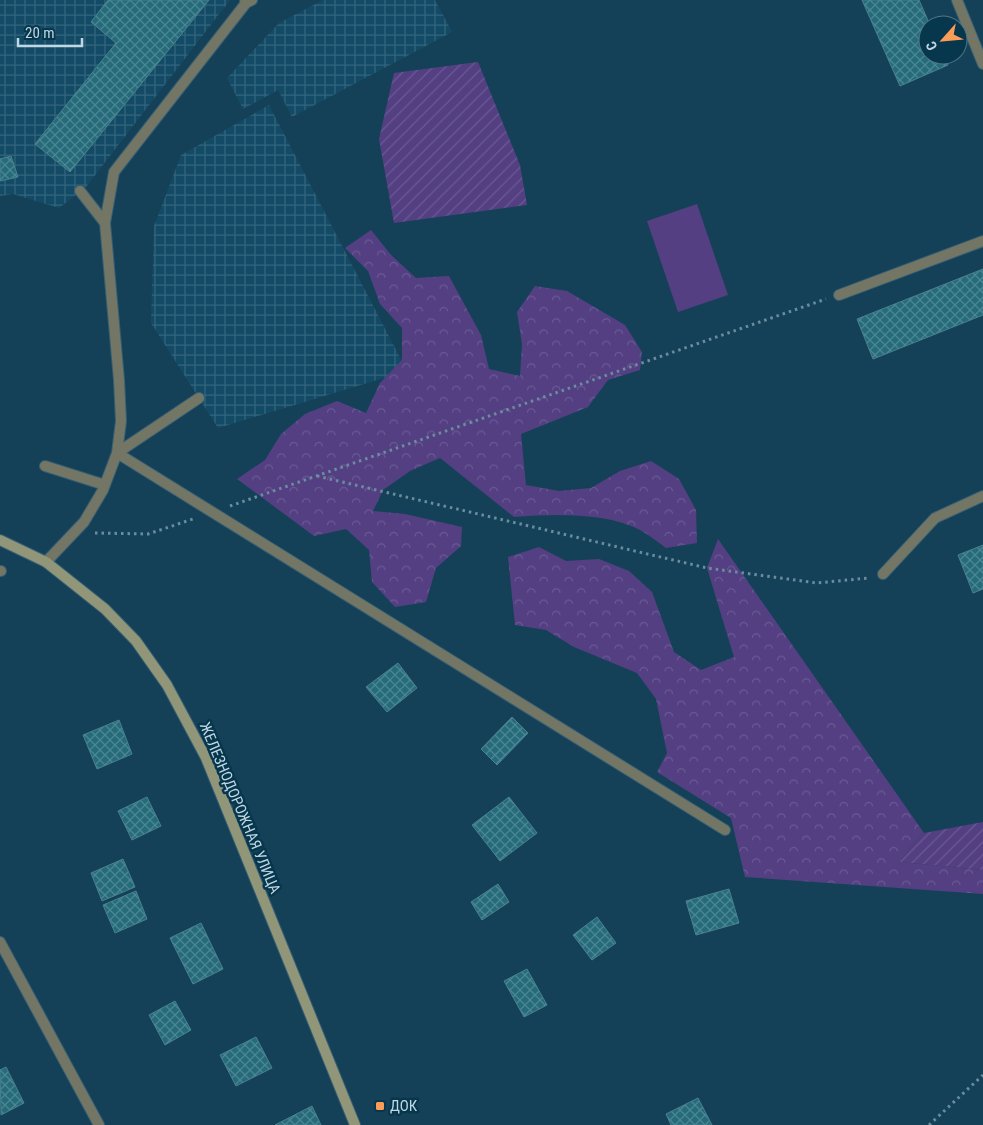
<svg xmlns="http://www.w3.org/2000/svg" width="983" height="1125" font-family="'Roboto Condensed',sans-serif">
<defs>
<pattern id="industrial-grid" width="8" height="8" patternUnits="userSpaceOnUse" patternTransform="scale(1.25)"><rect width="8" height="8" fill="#134b66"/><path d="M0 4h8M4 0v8" fill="none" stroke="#34647c"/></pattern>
<pattern id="forest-crowns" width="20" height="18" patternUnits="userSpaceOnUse" patternTransform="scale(1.25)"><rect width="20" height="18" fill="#533f82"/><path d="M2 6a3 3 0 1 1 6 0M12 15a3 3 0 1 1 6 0" fill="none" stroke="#6a5a94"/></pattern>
<pattern id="garden-furrows" width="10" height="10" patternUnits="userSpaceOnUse" patternTransform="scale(1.25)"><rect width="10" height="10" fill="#533f82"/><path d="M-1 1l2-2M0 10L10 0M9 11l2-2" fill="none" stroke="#6a5a94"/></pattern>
<pattern id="building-cross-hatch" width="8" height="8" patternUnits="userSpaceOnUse" patternTransform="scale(1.25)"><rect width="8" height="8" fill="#256b7a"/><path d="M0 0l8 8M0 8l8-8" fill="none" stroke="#4d8693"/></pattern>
</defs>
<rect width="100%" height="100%" fill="#154158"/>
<path fill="url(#industrial-grid)" d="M0 0H230L86 187 59 208 13 194 0 196Z
M323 0H435L452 32 292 117 278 90 243 109 227 78 279 23Z
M269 105 407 371 218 428 151 323 154 226 181 155Z"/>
<path fill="url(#forest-crowns)" d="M371 230 391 255 416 278 449 276 481 335 489 369 520 376 522 344 517 312 535 286 567 291 625 325 642 352 640 370 608 380 588 407 521 434 526 485 559 491 591 488 620 471 651 461 679 479 696 510 697 543 666 548C658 542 649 535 640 530 606 512 551 514 514 517L440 458 410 471 383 490 373 511 405 514 462 527 461 546 436 568 426 602 395 607 372 582 369 550 346 529 314 536 237 479 265 460 281 434 305 414 337 401 366 413 380 383 402 360V328L380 304 368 271 345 248Z
M718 539 924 833 899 862 983 870V894L745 877 731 818 657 772 667 753 656 699 637 673 574 647 546 630 515 625 508 557 539 547 566 561 599 559 629 571 652 592 674 652 701 670 734 657 707 568Z"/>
<path fill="url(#garden-furrows)" d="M478 62 520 165 527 205 394 223 379 139 394 73Z
M983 822V870L899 862 924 833Z"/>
<path fill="#533f82" d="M697 204 728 295 678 312 647 221Z"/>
<path fill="url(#building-cross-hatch)" stroke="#49818e" d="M108 0H209L70 172 35 144 116 43 91 22Z
M862 0H919L930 25H928V55H944L948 65 900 86Z
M11 156 18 177 0 181V159Z
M983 269V315L873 359 857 319Z
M983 545V589L973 593 958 555Z
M398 663 417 688 387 712 366 687Z
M512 717 528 733 497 765 481 749Z
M119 720 132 754 97 769 83 735Z
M147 797 161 826 132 840 118 811Z
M509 797 537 833 500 861 472 825Z
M123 859 135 887 102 901 91 873Z
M498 884 509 902 482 920 471 902Z
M729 889 739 923 696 935 686 901Z
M136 891 147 919 115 933 103 905Z
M597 917 616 943 592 960 573 935Z
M201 923 223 969 193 984 170 938Z
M527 969 547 1005 524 1017 504 981Z
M175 1001 191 1030 165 1045 149 1015Z
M256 1037 272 1068 236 1086 220 1055Z
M6 1067 24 1103 1 1115 0 1070Z
M698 1098 712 1125H671L666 1114Z
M312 1106 321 1125H275Z"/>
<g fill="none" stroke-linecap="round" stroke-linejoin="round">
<defs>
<path id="service" d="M80 191 105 223
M839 295 983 241
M199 398 117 453 725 830
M45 466 105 485
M46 562 84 522 103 490 117 453 121 421 119 380 105 223 114 172 246 3 245 0
M0 571H1
M883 574 935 518 983 496
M0 942 99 1125"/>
<path id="minor" d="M957 0 983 64
M246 3 252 0"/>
<path id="secondary" d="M0 540 46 562 105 609 136 641 167 685 206 758 355 1125"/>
</defs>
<use href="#service" stroke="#375f74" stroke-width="12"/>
<use href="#minor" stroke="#375f74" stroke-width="12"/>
<use href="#secondary" stroke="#375f74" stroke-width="12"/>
<path stroke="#6b8c9e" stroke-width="3" stroke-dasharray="2.5 4" stroke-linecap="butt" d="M317 476 707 568 817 583 868 578
M230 506 826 299
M95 533 148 534 193 519
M929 1125 983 1075"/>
<use href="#service" stroke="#737664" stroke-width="10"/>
<use href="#minor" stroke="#737664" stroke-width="10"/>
<use href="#secondary" stroke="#929679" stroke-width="10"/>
</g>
<rect fill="#fd9c56" stroke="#07374d" stroke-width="2" x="375" y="1101" width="10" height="10" rx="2.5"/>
<g text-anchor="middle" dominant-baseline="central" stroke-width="5" stroke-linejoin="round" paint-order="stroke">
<g font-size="15" fill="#c0d7e4" stroke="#07374d">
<text transform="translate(240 808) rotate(67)">ЖЕЛЕЗНОДОРОЖНАЯ УЛИЦА</text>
</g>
<g font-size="15" fill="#c0d7e4" stroke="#07374d" text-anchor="start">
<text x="390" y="1106">ДОК</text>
</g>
</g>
<g transform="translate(943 40) rotate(243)"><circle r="24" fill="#07374d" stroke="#517789"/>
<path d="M0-4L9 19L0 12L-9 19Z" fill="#fd9c56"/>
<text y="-8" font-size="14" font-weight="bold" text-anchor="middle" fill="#c0d7e4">С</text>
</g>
<path d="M18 38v8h64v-8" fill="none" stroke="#c0d7e4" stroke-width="2.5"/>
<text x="25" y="38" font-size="15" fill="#c0d7e4" stroke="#07374d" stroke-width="4" paint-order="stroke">20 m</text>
</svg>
